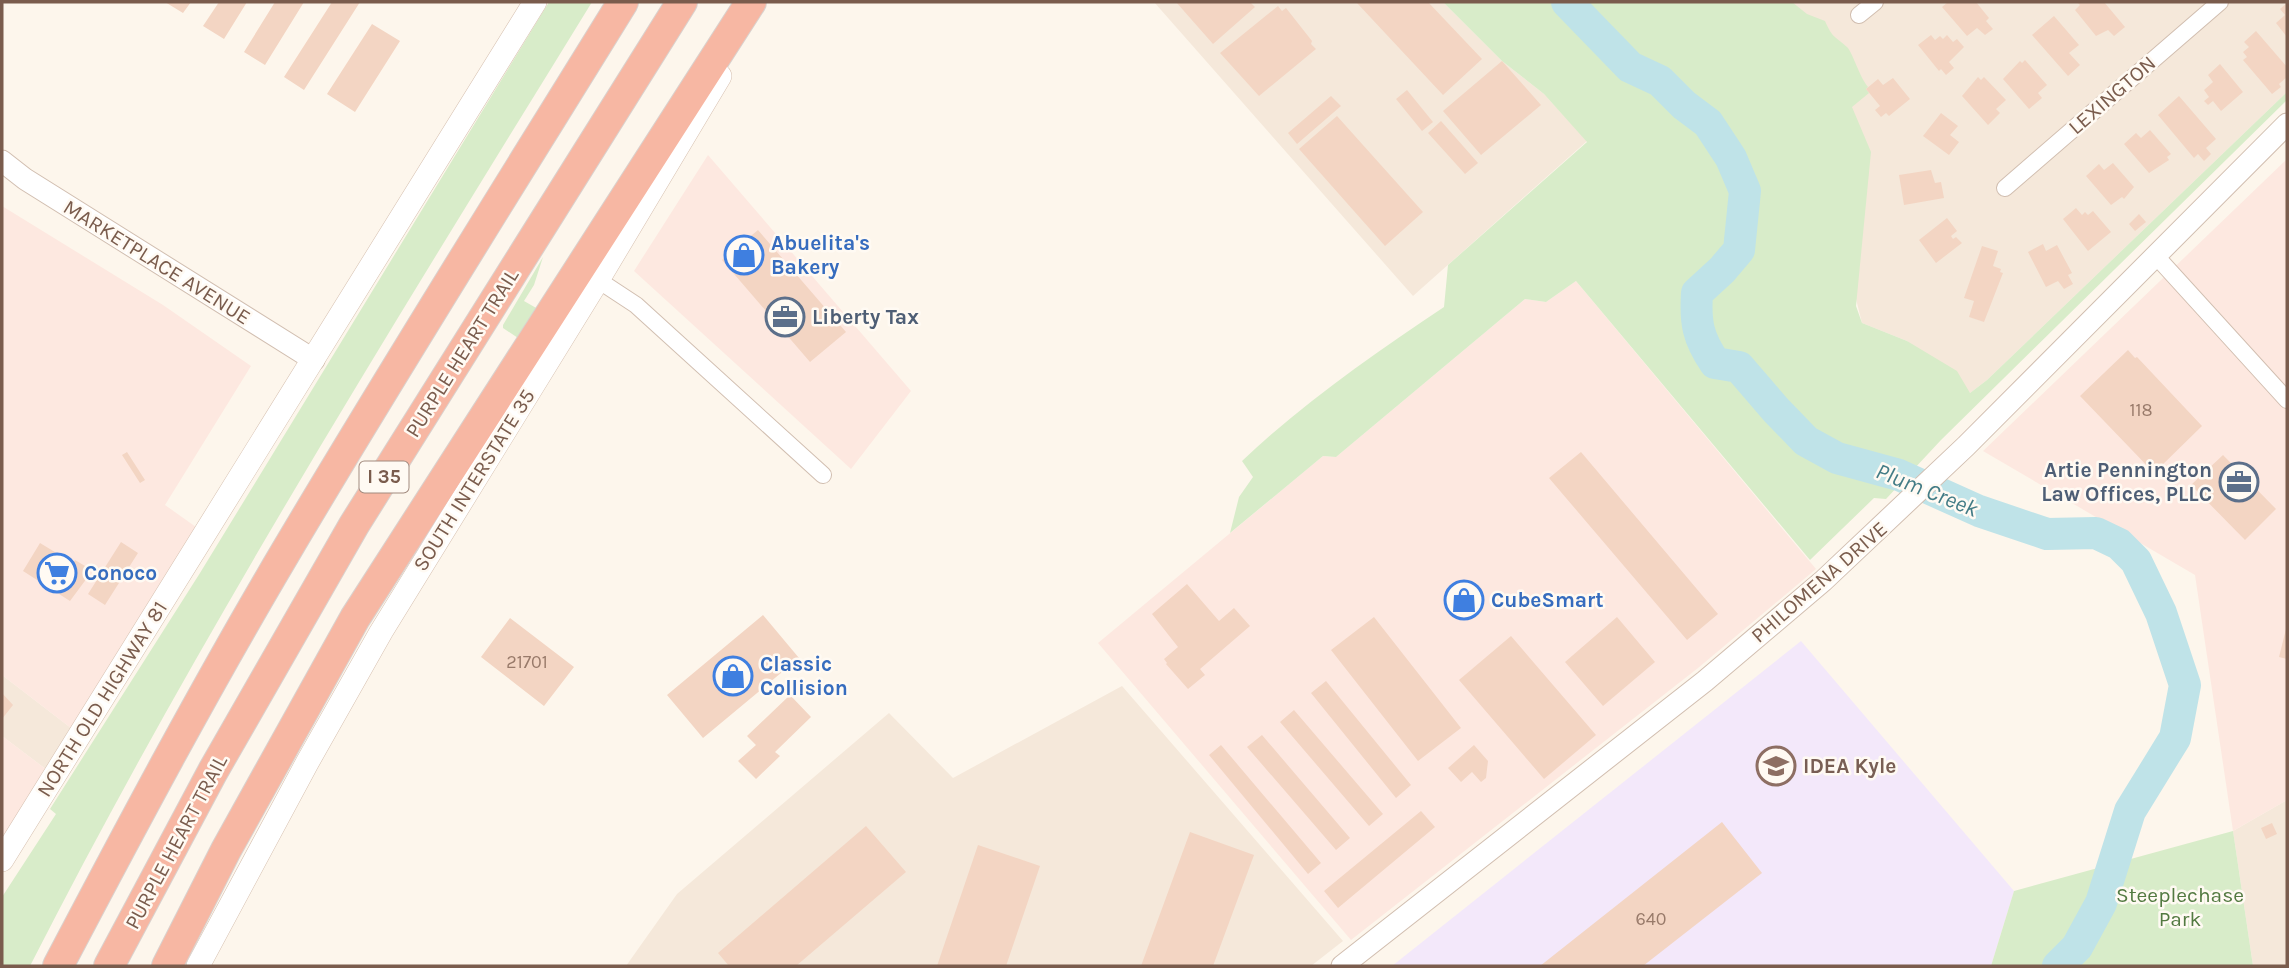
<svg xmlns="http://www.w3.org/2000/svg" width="2289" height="968" font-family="Karla,sans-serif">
<rect width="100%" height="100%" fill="#fdf6ec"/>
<path fill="#f5e8da" d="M1154 2H1443L1502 61 1544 94 1587 141 1413 296Z
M1782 2H2287V92L1987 380 1970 393 1907 341 1862 323Z
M2 675 71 728 47 770 2 736Z
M1122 686 1343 941 1311 966H626L677 894 889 713 953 778Z
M2287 800V966H2253L2233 831Z"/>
<path fill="#fde8e0" d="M708 155 911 391 851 469 634 271Z
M2287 159V800L2233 831 2195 575 1983 451Z
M2 206 163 305 251 366 165 505 196 527 71 728 2 675Z
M1576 281 1816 569 1698 668 1351 940 1098 643 1323 456 1336 457 1525 299 1546 302Z
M2 736 47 770 2 842Z"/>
<path fill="#f3e8fa" d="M1801 641 2014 891 1991 966H1392Z"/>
<path fill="#d8ecc9" d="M549 2H592C397 319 199 634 30 966H2V897L56 814 50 809 200 573Z
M1443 2H1792L1807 14 1825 21C1833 39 1834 35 1847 47 1853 53 1859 76 1868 87L1866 89 1869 93 1852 107 1871 152 1856 306 1862 323 1907 341 1957 371 1970 393 1987 380 2287 92V100L1941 440 1886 499 1874 498 1810 560 1576 281 1546 302 1525 299 1336 457 1323 456 1230 533 1239 497 1253 477 1242 461C1303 403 1374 354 1444 307L1448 265 1587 142 1544 94 1502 61Z
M543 257 534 285 524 301 538 309 518 338 503 328V325Z
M2233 831 2253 966H1991L2014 891Z"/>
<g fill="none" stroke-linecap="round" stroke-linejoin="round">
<path stroke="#bfe3e8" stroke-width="32" d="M1567 2 1630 67 1660 81 1684 105 1708 123 1731 158 1745 191 1739 250 1722 270 1697 293C1695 323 1698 338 1715 363L1739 367 1776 410 1806 441 1837 458 1899 475 1979 511 2047 534 2096 533 2119 544 2136 561 2161 613 2185 685 2175 738 2130 811 2101 903 2077 947 2058 966"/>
</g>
<path fill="#f3d5c3" d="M165 2H191L183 13Z
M219 2H247L224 39 203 26Z
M275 2H304L265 65 244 52Z
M332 2H360L304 90 284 77Z
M1176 2H1250L1255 7 1213 44Z
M1358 2H1428L1482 59 1443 95 1357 3Z
M1948 2H1976L1989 18 1986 21 1993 29 1985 35 1977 28 1967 36 1942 7Z
M2077 2H2104L2125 27 2114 36 2108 30 2096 36 2075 10 2080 5Z
M2287 3V37L2276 23 2285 15 2280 9Z
M1278 6 1282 11 1286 8 1312 41 1311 44 1316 49 1259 96 1220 53Z
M2054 16 2079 45 2069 53 2080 65 2068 76 2032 35Z
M372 24 400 41 355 112 327 94Z
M2256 31 2287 67V77L2279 84 2281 87 2272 94 2243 60 2247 57 2243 52 2249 47 2244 42Z
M1931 35 1935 40 1940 36 1943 39 1947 35 1953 42 1957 39 1964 47 1949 62 1954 68 1946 75 1941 69 1939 71 1918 45Z
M2025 60 2047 85 2038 93 2042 98 2029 109 2003 79 2020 61 2022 63Z
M1502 61 1541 105 1481 155 1443 111Z
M2220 64 2243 92 2221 111 2213 101 2208 105 2204 101 2209 97 2204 90 2213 82 2208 75Z
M1978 77 1981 80 1984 77 2006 100 1996 109 2000 113 1988 125 1962 96Z
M1893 78 1910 99 1889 116 1886 113 1881 117 1875 110 1880 106 1866 89 1878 79 1883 85Z
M1407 90 1433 122 1422 131 1396 99Z
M1331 96 1341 106 1297 144 1288 133Z
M2179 96 2216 139 2206 148 2211 154 2204 161 2198 154 2194 158 2158 115Z
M1941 113 1958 126 1950 135 1959 142 1949 155 1923 136Z
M1337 116 1423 212 1385 246 1299 149Z
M1441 121 1478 163 1465 174 1428 133Z
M2150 130 2171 154 2167 157 2169 160 2149 173 2124 144 2136 133 2141 138Z
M2113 163 2134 187 2124 199 2122 197 2111 205 2086 176 2099 164 2104 170Z
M1931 170 1935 183 1941 182 1944 198 1904 205 1899 175Z
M2076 208 2082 215 2085 212 2088 215 2093 211 2111 232 2088 251 2063 219Z
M2139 214 2146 222 2135 231 2129 224Z
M1947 218 1957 231 1951 236 1953 239 1956 237 1962 243 1936 263 1919 240Z
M758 230 846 332 810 362 722 260Z
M2043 244 2046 251 2057 245 2072 273 2068 275 2073 284 2064 289 2058 281 2046 287 2028 252Z
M1982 246 1998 251 1993 266 2001 269 2000 272 2003 273 1984 322 1969 317 1974 301 1964 298Z
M2128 350 2135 358 2137 357 2202 426 2154 473 2080 396Z
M127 452 145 480 140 483 122 455Z
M1581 452 1718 614 1687 640 1549 478Z
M2223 455 2276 509 2245 540 2191 485Z
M121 542 138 553 105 605 88 594Z
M40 543 73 563 75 560 90 569 88 572 90 574 70 601 23 571Z
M1187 584 1219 621 1234 608 1250 626 1200 669 1205 675 1188 689 1166 664 1167 663 1164 659 1178 647 1152 614Z
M763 615 799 658 703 738 667 695Z
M1374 617 1461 728 1418 761 1331 650Z
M1617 617 1655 662 1603 706 1565 662Z
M510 618 574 667 544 706 481 657Z
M2286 629H2287V659L2279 657Z
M1511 636 1596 735 1544 779 1459 680Z
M1326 681 1411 785 1396 798 1311 693Z
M2 693 13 705 2 719Z
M790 695 811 717 775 752 780 756 756 779 738 761 756 745 747 736Z
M1294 710 1383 814 1369 826 1280 722Z
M1262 735 1350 838 1336 850 1247 747Z
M1221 745 1321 863 1308 874 1209 755Z
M1474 745 1488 761 1486 778 1481 782 1472 772 1461 782 1448 768Z
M1421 811 1435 827 1338 908 1324 891Z
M1722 822 1762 873 1643 966H1540Z
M2272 823 2277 834 2266 839 2261 828Z
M866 826 906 872 796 966H729L718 953Z
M1190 832 1254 855 1213 966H1141Z
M978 845 1040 866 1006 966H937Z"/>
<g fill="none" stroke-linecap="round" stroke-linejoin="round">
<defs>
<path id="minor" d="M1859 15 1875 2
M2005 188 2220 2
M2156 256 2287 400
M598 280 636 305 823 475"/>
<path id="tertiary" d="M2 161 25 179 314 360
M1342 966 1705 681 1823 581 1966 446 2287 124"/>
<path id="secondary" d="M2 860 535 2
M198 966 307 763 381 632 598 280 720 76"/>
<path id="motorway" d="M58 966C131 827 205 688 285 553 395 367 510 185 623 2
M109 966 213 771 354 525 682 2
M167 966 226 850 355 618 751 2"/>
</defs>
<use href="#minor" stroke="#d1beb0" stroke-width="18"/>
<use href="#tertiary" stroke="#d1beb0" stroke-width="23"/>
<use href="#secondary" stroke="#d6c0b0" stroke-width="24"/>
<use href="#motorway" stroke="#dad1cd" stroke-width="32"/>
<use href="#minor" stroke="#fff" stroke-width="16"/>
<use href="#tertiary" stroke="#fff" stroke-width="21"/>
<use href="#secondary" stroke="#fff" stroke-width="23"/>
<use href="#motorway" stroke="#f7b7a3" stroke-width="30"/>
</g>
<defs>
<symbol id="shop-ring" viewBox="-11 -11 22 22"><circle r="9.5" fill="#fffaf3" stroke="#3f7fe0" stroke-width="1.5"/><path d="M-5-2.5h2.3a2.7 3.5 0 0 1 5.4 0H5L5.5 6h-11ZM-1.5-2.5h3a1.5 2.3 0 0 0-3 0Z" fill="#3f7fe0"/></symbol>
<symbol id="office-ring" viewBox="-11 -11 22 22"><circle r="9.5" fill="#fffaf3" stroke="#5c6f8a" stroke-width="1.5"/><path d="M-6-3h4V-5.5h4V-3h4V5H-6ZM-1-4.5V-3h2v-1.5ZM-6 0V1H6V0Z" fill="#5c6f8a"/></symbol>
<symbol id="supermarket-ring" viewBox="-11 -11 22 22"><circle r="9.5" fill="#fffaf3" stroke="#3f7fe0" stroke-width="1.5"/><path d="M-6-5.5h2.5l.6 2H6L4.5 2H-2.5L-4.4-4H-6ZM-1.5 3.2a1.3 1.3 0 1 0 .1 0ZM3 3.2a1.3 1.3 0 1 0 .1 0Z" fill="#3f7fe0"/></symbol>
<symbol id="school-ring" viewBox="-11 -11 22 22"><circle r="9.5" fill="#fffaf3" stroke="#8d6e63" stroke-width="1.5"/><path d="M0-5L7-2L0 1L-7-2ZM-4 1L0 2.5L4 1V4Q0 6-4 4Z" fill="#8d6e63"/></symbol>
</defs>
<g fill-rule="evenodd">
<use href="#shop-ring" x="722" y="233" width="44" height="44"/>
<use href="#office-ring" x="763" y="295" width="44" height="44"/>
<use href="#office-ring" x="2217" y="460" width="44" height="44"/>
<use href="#supermarket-ring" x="35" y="551" width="44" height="44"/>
<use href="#shop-ring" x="1442" y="578" width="44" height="44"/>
<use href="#shop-ring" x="711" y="654" width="44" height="44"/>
<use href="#school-ring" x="1754" y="744" width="44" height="44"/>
</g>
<g text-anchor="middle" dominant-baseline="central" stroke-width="5" stroke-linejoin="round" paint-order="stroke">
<g font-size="18" fill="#987a6a">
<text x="2141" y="410">118</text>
<text x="527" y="662">21701</text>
<text x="1651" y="919">640</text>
</g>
<rect fill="#fffaf3" stroke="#a28b7f" stroke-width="2" x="359.5" y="461.5" width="49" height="31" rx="5"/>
<g font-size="19" font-weight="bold" fill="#7a5c4d">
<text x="384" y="477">I 35</text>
</g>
<g font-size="21" fill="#7a5c4d" stroke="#fffaf3">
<text transform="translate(2112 95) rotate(-41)">LEXINGTON</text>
<text transform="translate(157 262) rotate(32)">MARKETPLACE AVENUE</text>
<text transform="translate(462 353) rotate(-58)">PURPLE HEART TRAIL</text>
<text transform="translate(474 480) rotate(-58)">SOUTH INTERSTATE 35</text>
<text transform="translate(1819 582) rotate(-41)">PHILOMENA DRIVE</text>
<text transform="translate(102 699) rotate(-58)">NORTH OLD HIGHWAY 81</text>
<text transform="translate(176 842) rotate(-62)">PURPLE HEART TRAIL</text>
</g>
<g font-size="21" font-weight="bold" fill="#366cbe" stroke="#fffaf3" text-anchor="start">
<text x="771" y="243">Abuelita's<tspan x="771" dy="24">Bakery</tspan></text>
<text x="84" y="573">Conoco</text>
<text x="1491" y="600">CubeSmart</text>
<text x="760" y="664">Classic<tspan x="760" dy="24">Collision</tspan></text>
</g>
<g font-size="21" font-weight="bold" fill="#4e5e75" stroke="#fffaf3" text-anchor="start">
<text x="812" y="317">Liberty Tax</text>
<text x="2212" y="470" text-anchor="end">Artie Pennington<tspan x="2212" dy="24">Law Offices, PLLC</tspan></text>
</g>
<g font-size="21" font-weight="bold" fill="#785e54" stroke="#fffaf3" text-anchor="start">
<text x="1803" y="766">IDEA Kyle</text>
</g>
<g font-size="21" fill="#537a41" stroke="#fffaf3">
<text x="2180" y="895">Steeplechase<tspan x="2180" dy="24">Park</tspan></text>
</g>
<g font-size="23" font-style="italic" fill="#437c86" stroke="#fffaf3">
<text transform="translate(1927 490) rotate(22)">Plum Creek</text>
</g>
</g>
<rect width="2289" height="968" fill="none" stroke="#7a5c4d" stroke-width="7"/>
</svg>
